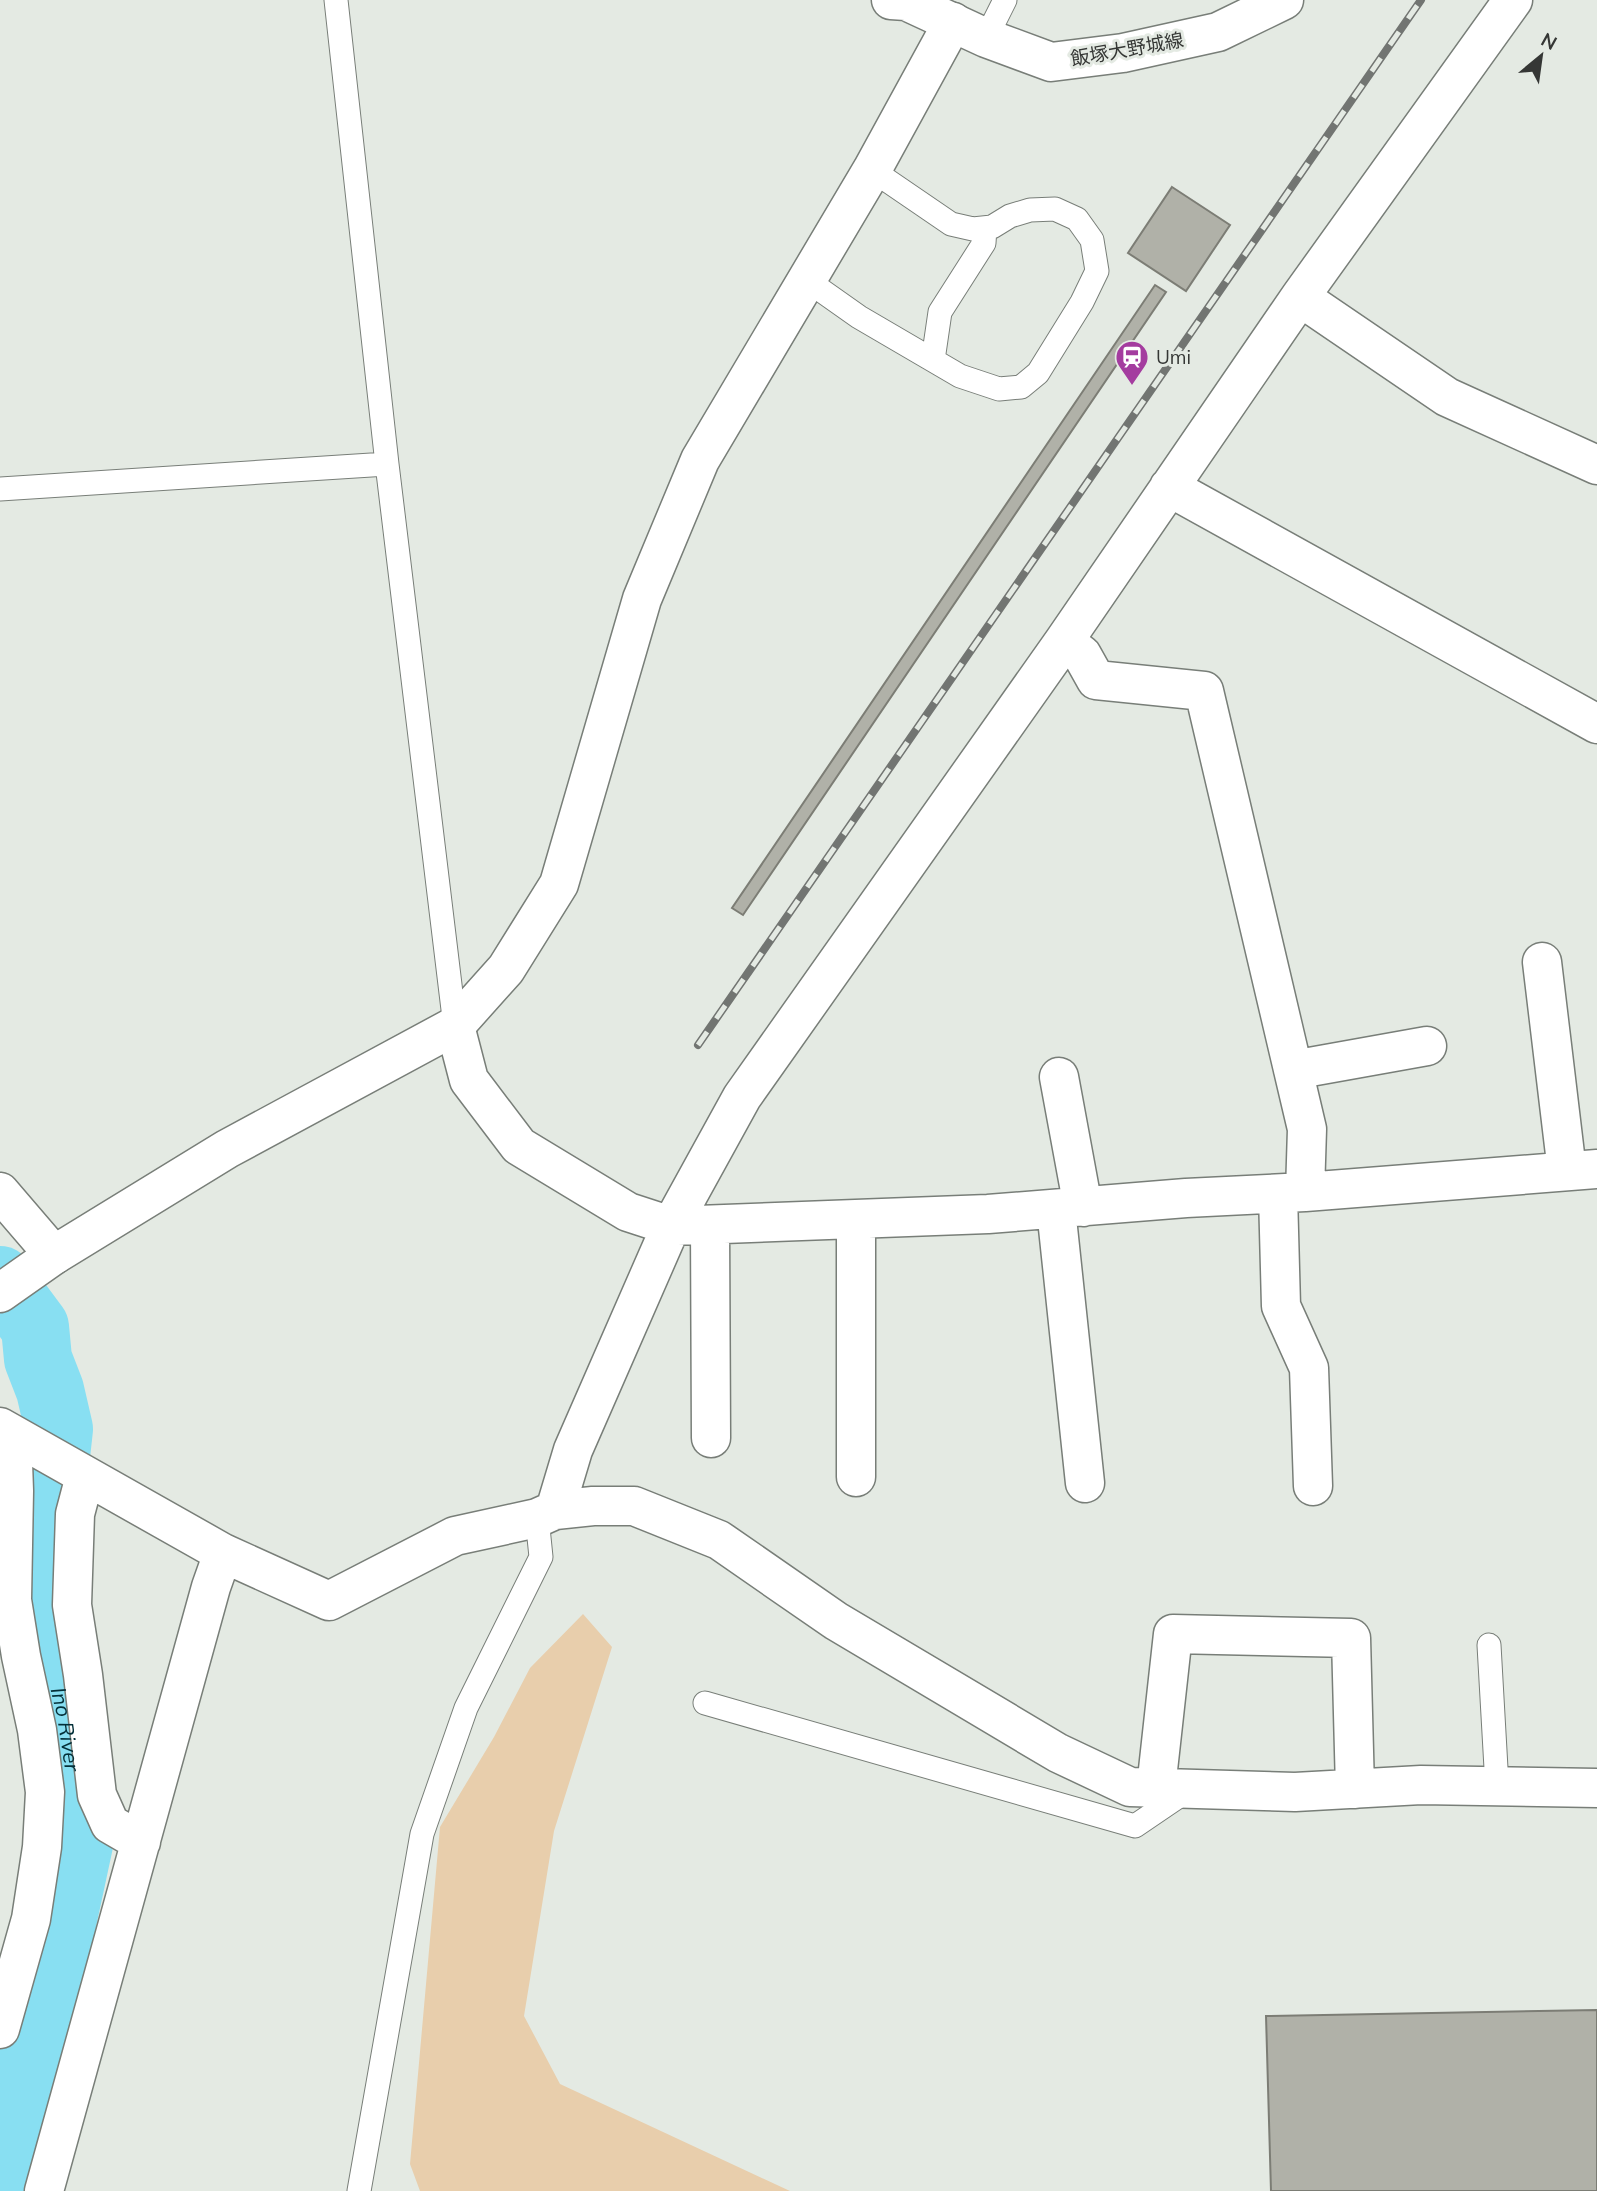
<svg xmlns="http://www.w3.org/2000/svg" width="1597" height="2191" font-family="Mulish,'Noto Sans JP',sans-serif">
<rect width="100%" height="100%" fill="#e4eae3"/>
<path fill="#e8ceac" d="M583 1614 612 1647 554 1831 524 2016 560 2084 790 2191H420L410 2164 440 1827 494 1737 530 1668Z"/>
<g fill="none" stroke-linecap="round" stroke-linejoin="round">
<path stroke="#88dff2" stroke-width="68" id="s1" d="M0 1280 35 1327 38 1359 50 1390 59 1429 49 1519 53 1665 65 1715 82 1830 44 2007 0 2181"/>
</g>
<path fill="#b0b1a8" stroke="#7c7d75" stroke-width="2" d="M1172 187 1230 225 1186 291 1128 253Z
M1155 285 1166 292 743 915 732 908Z
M1597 2010V2191H1271L1266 2016Z"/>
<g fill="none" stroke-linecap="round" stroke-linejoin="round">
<defs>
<path id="service" d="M336 0 387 464 455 1026
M986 38 1005 0
M808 281 859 317 960 376 999 389 1021 387 1038 373 1082 302 1097 271 1092 240 1077 219 1055 209 1030 210 1010 216 992 227 973 229 951 224 872 170
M933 360 940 312 984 243 985 228
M0 489 387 464
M1489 1645 1497 1786
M705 1703 1135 1826 1188 1790
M359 2191 422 1834 466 1708 541 1557 537 1518"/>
<path id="minor" d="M1300 297 1447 397 1597 465
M1169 487 1597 724
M1064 641 1082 655 1096 680 1204 691 1307 1129 1305 1192
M1542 962 1567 1171
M455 1026 469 1080 519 1146 628 1212 671 1226 988 1214 1186 1198 1305 1192 1597 1169
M1293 1070 1427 1046
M1059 1077 1083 1207
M0 1192 54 1255
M1278 1194 1281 1306 1309 1368 1313 1486
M1056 1209 1085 1483
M856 1219V1477
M710 1225 711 1438
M0 1427 223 1553 329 1601 455 1536 537 1518 555 1510 593 1506H634L719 1540 836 1621 1058 1753 1130 1787 1295 1792 1421 1785 1597 1788
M85 1476 75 1514 72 1605 83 1675 97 1795 110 1824 141 1842
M555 1510 573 1450 671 1226 742 1097 1064 641 1300 297 1513 0
M1156 1788 1173 1634 1351 1638 1355 1789
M0 2029 31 1919 42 1847 45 1792 37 1730 21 1656 12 1600 14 1491 12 1434
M44 2191 211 1587 223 1553"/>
<path id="tertiary" d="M0 1293 54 1255 227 1149 455 1026 506 969 559 884 642 599 700 460 872 170 953 22"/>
<path id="primary" d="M891 0 906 1 986 38 1051 62 1123 53 1218 32 1284 0"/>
</defs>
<use href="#service" stroke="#787e78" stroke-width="25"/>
<use href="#minor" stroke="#787e78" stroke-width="41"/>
<use href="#tertiary" stroke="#787e78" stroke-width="41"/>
<use href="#primary" stroke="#787e78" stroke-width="41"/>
<use href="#service" stroke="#fff" stroke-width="23"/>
<use href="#minor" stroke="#fff" stroke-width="38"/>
<use href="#tertiary" stroke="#fff" stroke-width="38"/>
<use href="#primary" stroke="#fff" stroke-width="38"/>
<defs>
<path id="rail" d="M698 1045 1421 0"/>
</defs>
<use href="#rail" stroke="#727572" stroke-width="8"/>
<use href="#rail" stroke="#e4eae3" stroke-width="5" stroke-dasharray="16" stroke-linecap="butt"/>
</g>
<defs>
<symbol id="station-pin" viewBox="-11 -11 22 30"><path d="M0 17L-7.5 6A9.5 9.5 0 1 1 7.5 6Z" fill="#a43c9f" stroke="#e4eae3"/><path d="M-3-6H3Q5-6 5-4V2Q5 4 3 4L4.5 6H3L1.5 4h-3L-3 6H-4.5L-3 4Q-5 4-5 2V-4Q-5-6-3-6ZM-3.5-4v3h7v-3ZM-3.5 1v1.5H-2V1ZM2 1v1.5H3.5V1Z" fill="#fff"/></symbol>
</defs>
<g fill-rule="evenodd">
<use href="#station-pin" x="1113" y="338" width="38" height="52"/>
</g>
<g text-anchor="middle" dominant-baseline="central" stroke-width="6" stroke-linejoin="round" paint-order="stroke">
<g font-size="19" fill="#353735" stroke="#e4eae3">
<text transform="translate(1127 49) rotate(-10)">飯塚大野城線</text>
</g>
<g font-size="19" fill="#353735" stroke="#e4eae3" text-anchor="start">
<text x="1156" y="357">Umi</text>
</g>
<g font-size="21" font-style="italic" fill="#032f38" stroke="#e4eae3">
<text stroke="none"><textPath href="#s1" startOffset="466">Ino River</textPath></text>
</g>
</g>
<g transform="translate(1541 56) rotate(29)" stroke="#e4eae3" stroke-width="5" paint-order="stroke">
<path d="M0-5L12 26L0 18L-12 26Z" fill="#353735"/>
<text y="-10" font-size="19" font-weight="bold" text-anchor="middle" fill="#353735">N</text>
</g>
</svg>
